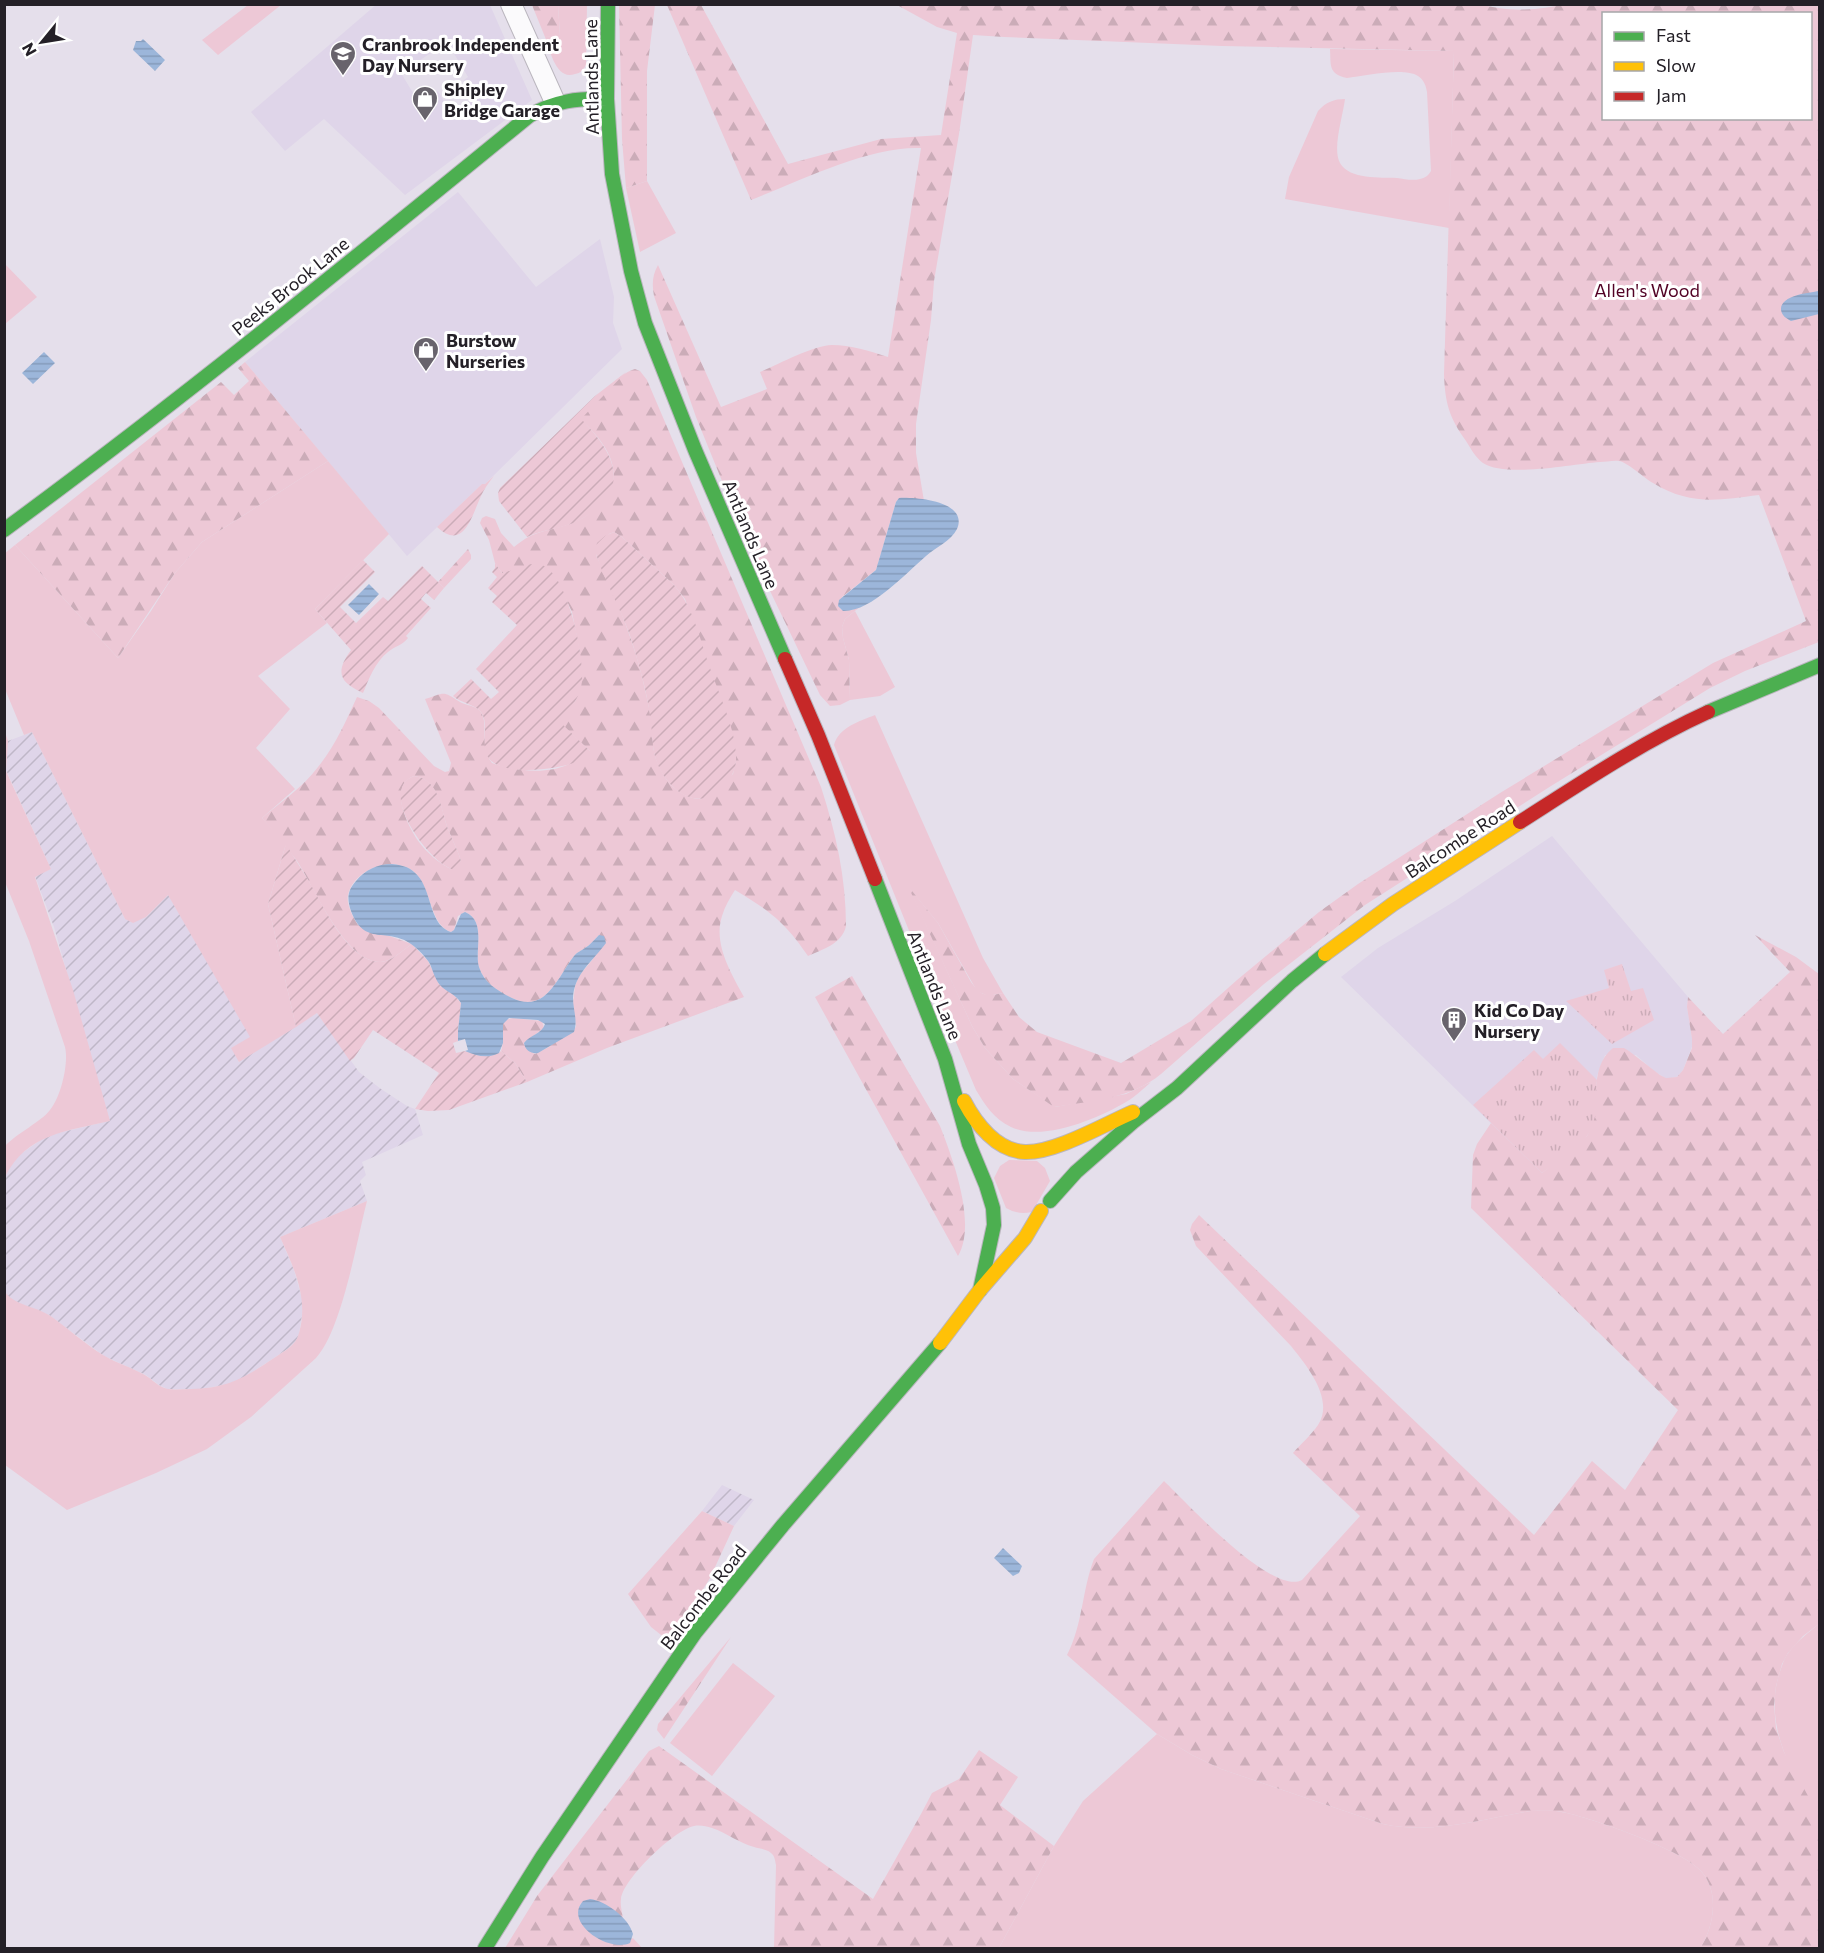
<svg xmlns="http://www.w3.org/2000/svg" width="1824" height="1953" font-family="Commissioner,sans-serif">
<defs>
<pattern id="industrial-furrows" width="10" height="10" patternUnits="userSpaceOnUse" patternTransform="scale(1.5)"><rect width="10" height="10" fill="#dfd5e9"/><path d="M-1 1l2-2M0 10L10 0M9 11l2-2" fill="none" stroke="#bfb7c8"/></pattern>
<pattern id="forest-firs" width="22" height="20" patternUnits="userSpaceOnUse" patternTransform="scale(1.5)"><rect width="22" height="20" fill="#edc8d6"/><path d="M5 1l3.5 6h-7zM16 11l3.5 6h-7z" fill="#cbacb8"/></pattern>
<pattern id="park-tufts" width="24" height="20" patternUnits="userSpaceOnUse" patternTransform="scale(1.5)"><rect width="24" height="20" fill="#edc8d6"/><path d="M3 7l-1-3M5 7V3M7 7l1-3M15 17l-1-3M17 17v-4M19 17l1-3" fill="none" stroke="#cbacb8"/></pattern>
<pattern id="garden-furrows" width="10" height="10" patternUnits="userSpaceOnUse" patternTransform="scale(1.5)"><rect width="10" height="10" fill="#edc8d6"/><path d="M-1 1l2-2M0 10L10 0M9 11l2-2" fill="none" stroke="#cbacb8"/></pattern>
<pattern id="water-rules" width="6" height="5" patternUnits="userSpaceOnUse" patternTransform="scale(1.5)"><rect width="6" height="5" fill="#9cb6da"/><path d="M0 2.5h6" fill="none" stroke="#869cbb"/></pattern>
</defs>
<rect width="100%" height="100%" fill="#e5dfeb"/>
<path fill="#dfd5e9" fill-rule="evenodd" d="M377 4 490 5 532 100 405 195 324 119 285 151 251 112ZM447 42 468 77 464 80 474 98 450 112 438 91 419 103 401 73Z
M458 192 536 287 600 239 614 297 613 323 622 349 485 484H482L407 556 245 362Z
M1552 836 1688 997 1687 1007 1693 1044 1683 1070 1677 1077 1672 1078H1665L1654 1071 1636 1055H1605L1597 1076 1596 1087 1542 1173 1341 977 1378 948 1455 901Z"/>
<path fill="url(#industrial-furrows)" d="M32 732 125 919 146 917 168 894 251 1037 238 1062 317 1013 359 1072 381 1089 407 1106 415 1109 423 1135 362 1162 366 1175 360 1181 367 1201 280 1237 294 1270 302 1299 303 1309 299 1334 296 1342 289 1348 242 1379 230 1384 200 1389H167L159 1385 146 1375 104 1356 49 1315 17 1303 10 1299 5 1292V1177L11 1165 18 1156 42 1139 54 1134 109 1121 54 927 35 876 51 869 6 770 8 741Z
M722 1485 754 1500 734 1526 702 1511Z"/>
<path fill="#edc8d6" d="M248 5H281L218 55 202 40Z
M558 5H587L586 65C583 70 581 73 575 74 556 81 550 50 545 37L560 35Z
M1330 49 1454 51 1449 228 1285 199 1289 177 1318 111C1326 102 1334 99 1345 99 1343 116 1332 149 1340 163 1350 180 1380 177 1397 178 1404 179 1413 181 1420 179 1425 178 1428 176 1431 171L1427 92C1426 86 1424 80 1418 76 1404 67 1364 76 1347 78 1328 74 1331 65 1330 49Z
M647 181 676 233 640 252 626 188Z
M4 263 37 297 5 324H4Z
M328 461 389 534 315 609 327 623 258 676 290 709 256 748 295 789 262 818 286 844 268 904 296 1027 239 1062 231 1048 250 1037 168 895 146 917 133 923 125 919 32 732 24 735 5 689 4 554 15 545 118 658 151 611 175 573 202 542Z
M855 611 895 687 880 696 850 700 849 660 843 638 842 627 845 619Z
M875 715 983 958 1003 993 988 996 977 991 938 923 910 889 972 1026 985 1048 1013 1079 1055 1107 1126 1094 1151 1082C1143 1089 1135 1097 1126 1102 1097 1119 1043 1142 1011 1127 994 1119 985 1105 976 1090L912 938 834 745C839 727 860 721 875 715Z
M5 732 8 741 6 771 51 869 35 877 73 990 110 1121C67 1131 26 1134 5 1177V1146C16 1134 42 1121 50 1110 61 1097 69 1063 65 1047L29 941 5 882Z
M1009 1160 1037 1161 1045 1168 1050 1181 1032 1212C1022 1214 1015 1213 1006 1208L994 1178 1000 1166Z
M367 1201C357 1239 342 1330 316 1358L251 1417 207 1449 156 1473 67 1510 5 1465V1292C17 1307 37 1306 52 1317 69 1329 85 1344 103 1355 116 1363 131 1367 145 1375 152 1379 158 1387 168 1389 175 1390 183 1389 191 1389 228 1388 244 1378 274 1358 284 1351 296 1346 299 1333 309 1299 294 1268 280 1237Z
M1819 1624V1816C1792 1776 1765 1727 1778 1678 1781 1669 1783 1660 1789 1652 1797 1641 1809 1632 1819 1624Z
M733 1663 775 1696 712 1776 670 1743Z
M1157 1734 1192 1755 1221 1769 1383 1824C1432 1835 1483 1819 1531 1811 1543 1810 1555 1810 1567 1813 1597 1820 1682 1850 1701 1871 1720 1892 1714 1927 1700 1948H999L1054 1846 1083 1801Z"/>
<path fill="url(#forest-firs)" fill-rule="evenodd" d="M1480 4C1509 13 1538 10 1567 4L1819 5V642L1745 671 1710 688 1551 786 1365 905 1264 984 1161 1074C1131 1099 1092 1101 1054 1107L1013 1079 985 1048 972 1026 908 886 938 923 971 982C981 996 986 997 1003 993L1019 1017 1037 1032 1121 1063 1191 1021 1237 980 1319 912 1358 884 1500 793 1713 663 1806 621 1759 495C1718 500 1691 506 1653 483 1644 478 1627 462 1619 461 1613 460 1606 462 1600 462 1572 464 1506 478 1483 463 1476 458 1471 449 1466 441 1449 417 1445 403 1444 374L1454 51 1222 46 1004 37 973 35 959 134 934 281 931 320 916 424V453L924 501 899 498 896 502 876 570 842 597 840 609C847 613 854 609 861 606L845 619 842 627 843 638 849 660 850 700 840 705 830 706 820 695 748 545 696 417 654 296C652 284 652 276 658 265L721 407 767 389 760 372C779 364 812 346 832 345 851 345 869 351 888 357L921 148C869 146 799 181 751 200L667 5H701L788 164 881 139 941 135 957 33 937 27 897 5ZM1604 14H1810V118H1604Z
M532 5H558L560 36 545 37Z
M619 5H655L647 71V181L626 188 622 139Z
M245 362 328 461 202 542 175 573 118 658 15 545 221 382 234 395 249 381 238 368Z
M635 369 640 371 647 380 821 787C836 833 846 878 846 926 842 944 823 949 808 956 785 922 770 911 735 890 730 898 725 906 722 916 713 944 731 973 744 997L607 1048 527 1082 515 1063 501 1051C505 1041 499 1030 505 1020L513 1018 542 1021 544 1028 524 1043 527 1049 535 1054 547 1048 576 1027 573 1004 575 986 579 976 593 959 599 935C594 940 590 945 585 948 581 951 577 952 574 956 564 969 556 987 543 997 533 1004 523 1003 512 998 498 992 484 983 479 967 474 951 487 921 465 912L458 916 454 930 451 932C429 925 432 886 413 871 392 855 354 869 348 895 346 904 353 917 358 925L412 944C403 950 391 962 380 962 345 962 314 887 297 861 286 846 274 832 262 818 281 802 303 787 318 767 335 746 346 721 357 697L369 701 379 708 434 766 445 772 449 771 451 763 425 699C445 693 442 690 460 702 465 705 472 705 478 709 491 719 478 745 492 763 515 771 547 775 569 764 576 760 583 756 590 751L559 722 576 700 580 653 572 612 557 580 548 569 502 573 495 563 489 540 480 523 482 518 486 516 495 519 501 533 514 547C519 543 524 539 530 536 545 529 563 528 579 520 586 517 592 511 598 506 630 476 607 443 580 419 593 405 616 374 635 369ZM614 532 622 537 674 585 685 599 730 727 735 752 736 761 733 774 700 799C681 798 666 783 659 766 652 753 653 740 652 726 651 715 648 704 646 694 636 645 617 600 596 555L609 534ZM414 776C439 779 441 810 448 829 452 840 458 850 461 861L451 869C440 864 426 852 419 842 407 825 388 786 414 776Z
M468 549 471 555V559L444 588 438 582Z
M1755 935 1796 957 1819 974V1624L1803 1636 1788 1653 1782 1664 1776 1686 1774 1705 1776 1728 1784 1752 1819 1816V1948H1700C1714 1927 1720 1892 1701 1871 1682 1850 1597 1820 1567 1813 1555 1810 1543 1811 1531 1811 1483 1819 1432 1835 1383 1824L1221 1769 1192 1755 1157 1734 1067 1655C1083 1624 1082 1590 1094 1559L1164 1481C1187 1503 1272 1596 1302 1580L1360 1516 1293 1453C1301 1444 1311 1435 1318 1425 1335 1399 1306 1365 1291 1346L1196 1246 1190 1230 1192 1224 1199 1215 1534 1535 1592 1461 1625 1490 1678 1410 1471 1208 1473 1155 1477 1144 1491 1123 1542 1173 1587 1136C1603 1110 1586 1069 1613 1048H1624L1629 1051 1660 1075 1666 1078 1677 1077 1683 1070 1692 1048V1039L1687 1007 1688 997 1723 1034 1790 972Z
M852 976 940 1126C953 1159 977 1224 958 1256L815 997Z
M702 1511 734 1526 710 1578 670 1642 651 1627 628 1594Z
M731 1637 664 1739 657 1730 658 1724Z
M659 1746 873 1899 921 1814 932 1793 959 1779 979 1750 1018 1777 1000 1805 1054 1846 999 1948H774L776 1865C775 1861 775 1856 771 1853 767 1849 760 1849 754 1847 739 1843 727 1833 712 1828 706 1826 700 1825 694 1826 674 1830 623 1879 621 1899 620 1905 622 1912 623 1918L612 1909 581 1903C569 1927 616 1953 633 1938L642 1948H505L537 1896 649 1751Z"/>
<path fill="url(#park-tufts)" d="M1622 964 1631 991 1643 988 1654 1020 1612 1044 1566 1001 1609 988 1604 970Z
M1560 1043 1597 1080C1595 1092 1597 1106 1595 1118 1590 1144 1561 1159 1542 1173L1473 1105 1534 1050 1543 1059Z"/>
<path fill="url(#garden-furrows)" d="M626 372 581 419C616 454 633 490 580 520 563 529 543 529 527 537L499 501 498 493 500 488 595 396Z
M494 476C489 482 484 489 481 496 472 515 464 552 437 527L482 484H485Z
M614 532 622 537 674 585C694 608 700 640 710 668 719 695 737 731 736 760 736 769 731 778 725 785 701 813 671 794 658 765 651 749 653 733 650 716 647 692 640 669 633 645 624 614 607 587 597 557 595 552 596 548 597 543L605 536Z
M363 560 375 572 340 607 356 623 383 597 388 601 422 566 444 588 434 600 426 593 421 599 431 608 406 636 408 638C403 645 395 646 388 652 375 662 369 679 363 693 339 682 335 672 351 650L315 609Z
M495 563 502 573C514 571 531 560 542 565 568 574 587 663 581 687 578 701 568 711 560 722L591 752C586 756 581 760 576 762 557 770 500 777 488 757 480 744 490 725 481 712 476 705 461 703 453 696L471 679 491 699 499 692 476 669 517 625 492 602 497 596 488 588 497 577 492 572 495 568Z
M414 776C440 779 441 810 448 829 452 840 458 850 461 861L459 866 454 870C428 863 376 790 414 776Z
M286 844C293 856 301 868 308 880 322 903 347 961 380 962 391 962 403 950 412 944L428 961 439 984 455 996 461 1003 458 1031V1041L453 1043 456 1053 465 1051 474 1054 499 1053 501 1051 515 1063 527 1082 449 1110 428 1111 415 1109 439 1073 373 1030 354 1058 350 1061 317 1013 296 1027 268 904Z"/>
<path fill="url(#water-rules)" d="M143 39 165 60 155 71 133 50 136 41H141Z
M1819 291V314L1791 321C1786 318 1782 316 1781 310 1780 295 1809 293 1819 291Z
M44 352 55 363 33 384 22 373Z
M899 498C915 497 969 501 957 529 951 541 935 548 926 556 906 573 871 612 843 611L838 606 839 600 876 570 896 502Z
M369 584 379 594 359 615 348 605Z
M392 864C439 867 421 922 451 932L454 930 461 914 465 912C487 921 474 951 479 967 484 983 498 991 512 998 523 1003 533 1004 543 997 556 987 564 969 574 956 577 952 581 951 585 948 590 945 594 940 599 935L604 936 606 943C593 961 574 974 573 998 573 1009 578 1021 574 1032L538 1053C532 1054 525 1051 524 1043 530 1035 542 1034 545 1024L538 1020 509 1018 503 1024V1043L499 1053C488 1059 476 1056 465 1051L468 1050 465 1039 458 1041V1031L461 1003C456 994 446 992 440 985 435 979 433 971 430 964 426 957 418 949 411 944 388 927 364 947 351 911 347 899 347 891 356 881 365 870 377 864 392 864Z
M1003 1548 1022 1566 1019 1573 1013 1576 994 1558Z
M590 1899C606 1901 629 1918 633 1934L630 1943C609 1953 563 1923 583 1901Z"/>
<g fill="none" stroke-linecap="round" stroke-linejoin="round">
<defs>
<path id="street" d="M511 4 555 102"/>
<path id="fast" d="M608 4 607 99 612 174 631 271 645 323 695 450 785 659
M4 530C184 398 356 257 529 116 554 101 578 98 607 99
M1708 712 1820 665
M875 879 945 1059 969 1144 986 1185 993 1208 994 1225 980 1290
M1050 1201 1076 1172 1133 1122 1177 1088 1292 981 1325 954
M485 1948 542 1857 695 1633 783 1525 940 1343"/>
<path id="slow" d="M1325 954 1393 904 1520 822
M964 1101C976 1124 997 1151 1025 1152 1055 1153 1105 1124 1133 1112
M940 1343 980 1290 1025 1238 1041 1211"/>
<path id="jam" d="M785 659 818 735 875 879
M1520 822C1581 783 1642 742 1708 712"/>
</defs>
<use href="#street" stroke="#bab6be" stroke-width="22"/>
<use href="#fast" stroke="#bab6be" stroke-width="16"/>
<use href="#slow" stroke="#bab6be" stroke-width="16"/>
<use href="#jam" stroke="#bab6be" stroke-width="16"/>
<use href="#street" stroke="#fbfafc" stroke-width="20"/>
<use href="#fast" stroke="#4caf50" stroke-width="14"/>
<use href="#slow" stroke="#ffc107" stroke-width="14"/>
<use href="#jam" stroke="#c62828" stroke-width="14"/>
</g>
<defs>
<symbol id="school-pin" viewBox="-11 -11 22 30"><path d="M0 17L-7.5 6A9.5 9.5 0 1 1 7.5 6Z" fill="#68636c" stroke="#fff"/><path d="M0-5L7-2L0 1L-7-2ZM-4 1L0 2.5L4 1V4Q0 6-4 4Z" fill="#fff"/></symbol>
<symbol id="shop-pin" viewBox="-11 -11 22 30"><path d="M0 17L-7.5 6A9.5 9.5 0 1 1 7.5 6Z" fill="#68636c" stroke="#fff"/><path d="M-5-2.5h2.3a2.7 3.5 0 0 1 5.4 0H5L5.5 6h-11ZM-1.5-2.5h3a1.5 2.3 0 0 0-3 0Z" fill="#fff"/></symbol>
<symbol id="building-pin" viewBox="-11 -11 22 30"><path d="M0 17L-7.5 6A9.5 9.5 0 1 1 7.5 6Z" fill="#68636c" stroke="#fff"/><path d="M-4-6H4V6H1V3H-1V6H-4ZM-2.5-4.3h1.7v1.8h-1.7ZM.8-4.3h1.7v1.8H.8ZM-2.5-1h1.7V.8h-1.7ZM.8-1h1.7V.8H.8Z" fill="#fff"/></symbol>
</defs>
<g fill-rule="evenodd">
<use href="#school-pin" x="328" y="39" width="30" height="40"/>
<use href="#shop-pin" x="410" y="84" width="30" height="40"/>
<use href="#shop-pin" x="411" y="335" width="30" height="40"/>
<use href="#building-pin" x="1439" y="1005" width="30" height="40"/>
</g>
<g text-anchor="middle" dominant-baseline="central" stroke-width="6" stroke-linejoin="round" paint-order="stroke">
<g font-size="18" font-weight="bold" fill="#242027" stroke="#fff" text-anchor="start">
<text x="362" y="44">Cranbrook Independent<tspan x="362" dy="21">Day Nursery</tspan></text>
<text x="444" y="89">Shipley<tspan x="444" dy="21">Bridge Garage</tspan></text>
<text x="446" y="340">Burstow<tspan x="446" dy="21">Nurseries</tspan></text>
<text x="1474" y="1010">Kid Co Day<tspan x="1474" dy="21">Nursery</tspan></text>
</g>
<g font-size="18" fill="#242027" stroke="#fff">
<text transform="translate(591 77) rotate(-91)">Antlands Lane</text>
<text transform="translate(290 286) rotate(-39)">Peeks Brook Lane</text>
<text transform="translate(751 534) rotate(67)">Antlands Lane</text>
<text transform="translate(1460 839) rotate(-33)">Balcombe Road</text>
<text transform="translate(935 985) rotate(68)">Antlands Lane</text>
<text transform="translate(703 1597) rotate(-52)">Balcombe Road</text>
</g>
<g font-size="18" fill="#520225" stroke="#fff">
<text x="1647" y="290">Allen's Wood</text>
</g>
</g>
<rect width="1824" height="1953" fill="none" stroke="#242027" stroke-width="12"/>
<rect x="1602" y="12" width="210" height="108" fill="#ffffff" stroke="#a7a6a9" stroke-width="1.5"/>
<rect x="1614" y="32" width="30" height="9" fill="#4caf50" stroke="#a7a6a9" stroke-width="1.5"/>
<text x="1656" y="42" font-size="18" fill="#242027">Fast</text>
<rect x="1614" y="62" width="30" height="9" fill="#ffc107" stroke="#a7a6a9" stroke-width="1.5"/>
<text x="1656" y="72" font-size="18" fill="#242027">Slow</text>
<rect x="1614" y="92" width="30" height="9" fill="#c62828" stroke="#a7a6a9" stroke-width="1.5"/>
<text x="1656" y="102" font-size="18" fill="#242027">Jam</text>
<g transform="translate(42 42) rotate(240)" stroke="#ffffff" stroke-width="4.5" paint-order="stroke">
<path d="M0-4.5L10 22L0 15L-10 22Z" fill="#242027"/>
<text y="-9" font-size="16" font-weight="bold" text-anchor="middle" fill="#242027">N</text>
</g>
</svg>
